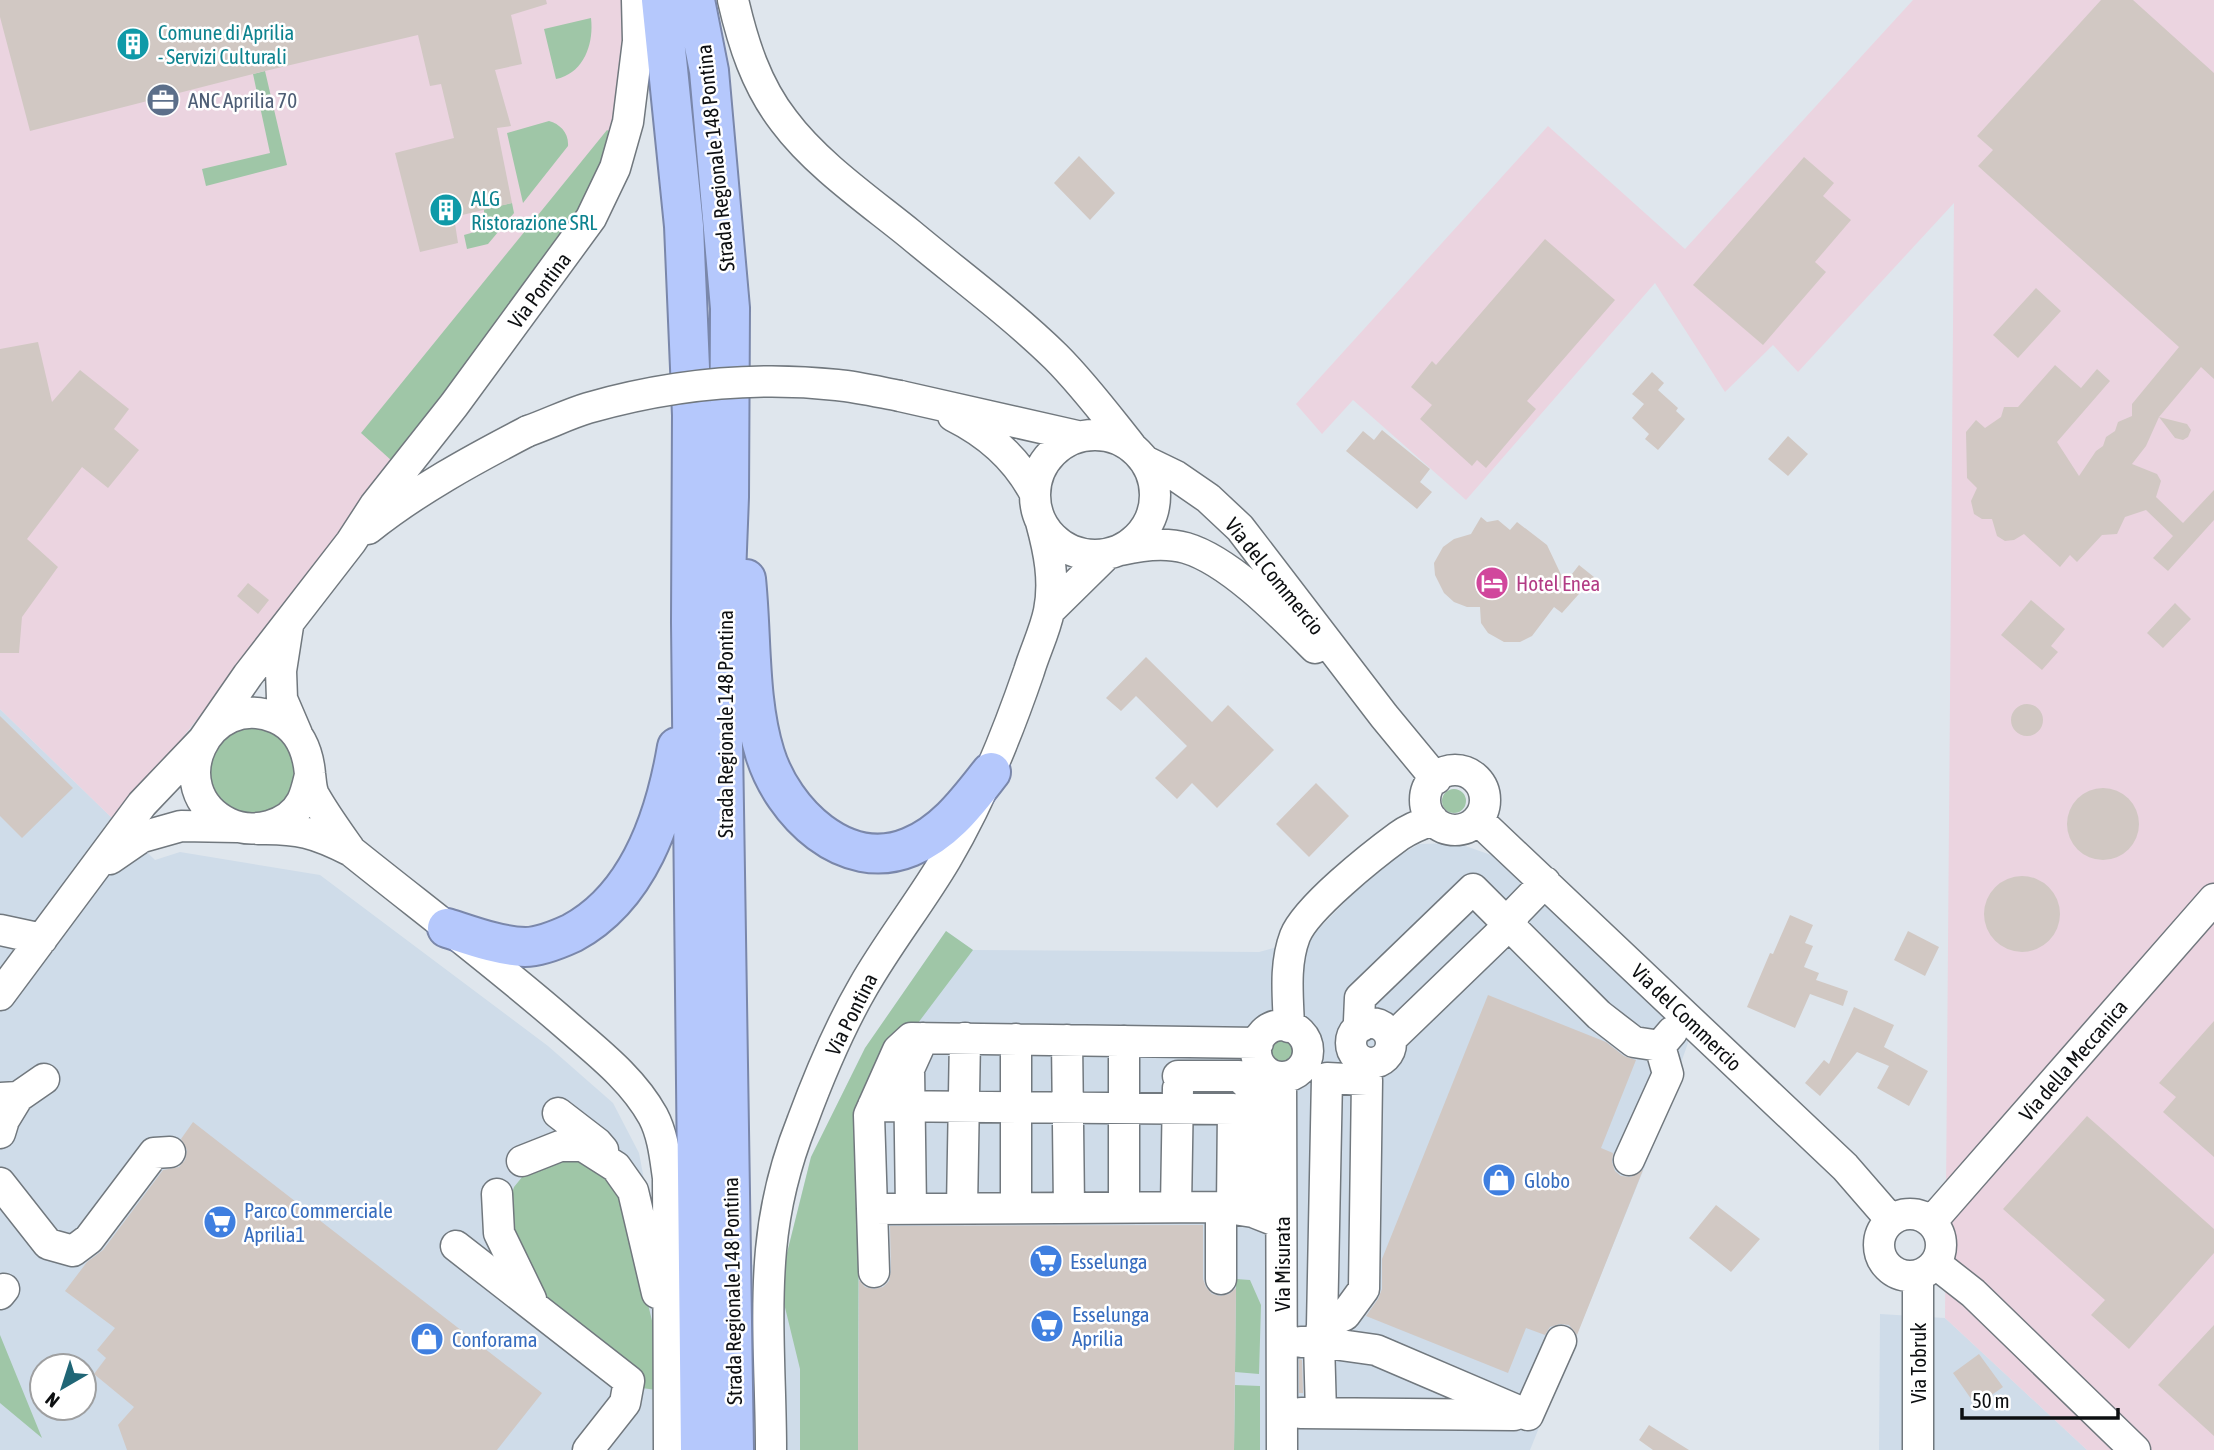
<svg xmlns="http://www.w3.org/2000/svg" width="2214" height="1450" font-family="'Asap Condensed',sans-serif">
<rect width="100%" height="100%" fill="#dfe6ed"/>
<path fill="#cfdce9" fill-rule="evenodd" d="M0 709 155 860 180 852 320 875 548 1046 613 1103 639 1153 660 1264 784 1265 811 1157 865 1048 946 931 973 950 1259 952 1310 938 1377 869 1419 844 1457 843 1505 860 1689 1040 1645 1166 1530 1450H0ZM42 1366H84V1408H42Z
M1880 1314 1945 1318 2087 1450H1879Z"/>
<path fill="#ebd4e0" d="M0 0H646L613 154 459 387 116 822 0 709Z
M1913 0H2214V1450H2087L1945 1318 1954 203 1798 372 1773 345 1725 392 1655 283 1466 500 1353 400 1322 434 1296 404 1548 126 1685 249Z"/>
<path fill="#9fc6a7" d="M591 18C594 44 584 73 556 79L544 29Z
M265 71 287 165 206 186 202 169 270 153 253 74Z
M549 121C560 124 569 133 568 146L523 203 507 133Z
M607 130 611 132 579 221 392 461 361 433Z
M512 203 514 213 488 244 467 249 464 235 478 231 475 216 484 214V209Z
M271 726 300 758 294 797 257 820 223 811 203 764 226 729Z
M1442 801a12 12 0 1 1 24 0a12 12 0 1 1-24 0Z
M946 931 973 950 915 1027 859 1116 858 1450H800V1369L781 1291 784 1265 811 1157 865 1048Z
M1266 1052a16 16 0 1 1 32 0a16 16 0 1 1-32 0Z
M590 1158 621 1193 655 1333 656 1390 642 1388 634 1365 549 1301 529 1273 508 1234 507 1208 514 1187 531 1166 545 1159Z
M1236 1279 1250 1280 1261 1305 1259 1374 1235 1372Z
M0 1335 42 1438 0 1403Z
M1235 1385 1260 1386V1450H1234Z"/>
<path fill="#d1c8c3" d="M0 0H546L547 4 511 15 522 64 495 70 511 126 497 128 512 203 454 217 458 243 420 252 395 153 454 138 441 84 430 86 418 35 265 71 30 131 0 17Z
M2101 0H2133L2214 73V379L2201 367 2159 417 2187 424 2191 430 2188 437 2183 440 2175 438 2159 417 2146 446 2132 464 2157 474 2161 481 2156 497 2183 523 2214 490V520L2168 571 2153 558 2173 536 2146 510 2125 517 2117 534 2102 535 2077 562 2070 555 2060 567 2024 534 2014 540 2005 541 1997 536 1992 519H1982L1974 514 1971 501 1977 488 1967 478 1966 432 1976 420 1985 428 2001 417 2004 407H2018L2055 365 2081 388 2097 369 2110 381 2057 442 2079 476 2096 451 2103 446 2106 437 2115 431 2118 422 2132 416V404L2179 347 1978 166 1993 150 1977 136Z
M1079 156 1115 193 1090 220 1054 183Z
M1804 157 1834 183 1823 196 1851 220 1815 262 1826 272 1763 345 1693 285Z
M1545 239 1615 300 1527 401 1536 409 1486 468 1477 460 1472 466 1420 419 1432 405 1411 387 1432 361 1436 365Z
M2036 288 2061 311 2018 358 1993 335Z
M38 342 52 402 80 370 129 409 114 429 139 450 108 488 82 467 27 539 58 567 22 617 19 653H0V349Z
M1652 372 1664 383 1658 390 1678 408 1676 411 1685 419 1658 450 1645 439 1649 434 1632 418 1644 404 1632 394Z
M1382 430 1430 469 1420 482 1432 492 1417 509 1346 451 1363 431 1374 440Z
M1788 436 1808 454 1788 476 1768 459Z
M1481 517 1487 522 1498 520 1510 530 1517 522 1547 545 1565 583 1579 565 1594 577 1562 613 1554 607 1532 636 1520 642H1504L1488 633 1481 623 1480 607H1467L1454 602 1444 593 1435 575 1434 563 1443 547 1454 539 1471 534Z
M248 583 269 600 258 614 237 596Z
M2031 600 2065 629 2051 646 2058 652 2042 670 2001 635Z
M2175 603 2191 619 2163 648 2147 633Z
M1146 657 1212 722 1228 705 1274 750 1217 808 1192 783 1177 799 1155 778 1187 746 1136 696 1121 711 1106 698Z
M2011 720a16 16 0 1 1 32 0a16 16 0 1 1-32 0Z
M0 716 73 788 22 838 0 816Z
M1316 783 1349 816 1309 857 1276 824Z
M2067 824a36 36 0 1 1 72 0a36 36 0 1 1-72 0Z
M1984 914a38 38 0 1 1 76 0a38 38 0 1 1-76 0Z
M1790 915 1813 925 1805 943 1813 946 1804 967 1819 973 1816 980 1848 991 1843 1006 1810 994 1795 1028 1747 1007 1770 953 1773 954Z
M1908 931 1939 947 1925 976 1894 960Z
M1488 995 1606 1042 1624 1056 1636 1060 1601 1148 1613 1153 1612 1162 1615 1171 1621 1176 1631 1177 1643 1170 1577 1335 1569 1325 1560 1324 1550 1327 1545 1335 1526 1328 1508 1373 1366 1316 1378 1299 1382 1289V1259Z
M1854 1007 1894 1025 1884 1047 1928 1071 1909 1106 1877 1088 1889 1066 1857 1052 1820 1096 1805 1083 1824 1060 1829 1064Z
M2214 1021V1157L2163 1112 2176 1097 2159 1083Z
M2087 1116 2214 1229V1253L2129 1349 2091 1315 2105 1300 2003 1209Z
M193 1122 542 1393 497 1450H127L118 1425 134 1407 94 1374 106 1358 97 1350 115 1328 65 1291 87 1262 103 1250 163 1170 179 1167 185 1160 187 1150 181 1139Z
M1716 1205 1760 1239 1731 1272 1689 1238Z
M1203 1225V1279L1206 1287 1212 1294 1220 1296 1229 1294 1236 1288 1234 1450H858L859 1280 865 1287 874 1289 883 1287 889 1281 891 1271 890 1226Z
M2214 1325V1436L2158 1385Z
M1979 1354 2003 1387 1976 1406 1953 1373Z
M1299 1359 1302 1360 1303 1393H1299Z
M1649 1425 1689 1450H1653L1639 1440Z"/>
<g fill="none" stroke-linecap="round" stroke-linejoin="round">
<defs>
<path id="minor" d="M733 0C743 43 756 85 784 121 816 164 868 200 910 234 959 275 1011 313 1056 357 1084 385 1107 416 1131 446
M900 396 1077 436
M953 416C987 433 1016 458 1034 492
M1035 495a60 60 0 1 1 120 0a60 60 0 1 1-120 0Z
M1145 461 1176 476 1208 498 1240 528 1384 716 1436 779
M368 529C417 490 472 460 528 431
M1121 550C1142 545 1165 542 1186 548 1230 561 1283 616 1315 648
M1049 611 1107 554
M288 626 281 671 282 699 297 734
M1425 800a30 30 0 1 1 60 0a30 30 0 1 1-60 0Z
M310 775C308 783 306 793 302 801 289 826 253 835 228 823 160 789 208 689 276 718 299 728 308 751 310 774 311 781 311 789 314 795 324 813 337 831 349 848
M1478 820 1845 1167 1891 1220
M258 829C298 828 316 833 351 851 422 908 495 963 564 1023 596 1051 632 1078 653 1116 663 1135 665 1157 668 1178L669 1450
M110 859 142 837 181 826 237 827
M0 930 42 939
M0 995 142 804 203 740 248 675 351 542 375 505 454 405 591 218 615 168 628 122 638 41 637 0
M1351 1043a20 20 0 1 1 40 0a20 20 0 1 1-40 0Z
M1256 1051a26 26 0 1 1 52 0a26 26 0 1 1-52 0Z
M1362 1026 1359 1021 1360 998 1473 889 1599 1015 1634 1042 1660 1046
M1289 1027C1288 996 1284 965 1295 936 1306 908 1373 855 1399 836 1409 829 1421 824 1433 820
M1390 1037 1395 1035 1510 924 1516 912 1545 882
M1016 1039V1208
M1067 1040 1069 1208
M1178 1076H1239L1254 1091 1253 1212
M1281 1077 1282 1450
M0 1098 18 1097 44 1079
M873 1106 1233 1109 1232 1208
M558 1113 597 1143 603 1150
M0 1133 4 1120 18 1097
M1629 1160 1668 1074 1660 1046 1672 1032
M522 1161 560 1146H583L616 1167 633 1191 657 1293
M0 1183 48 1244 73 1251 89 1239 154 1153 170 1152
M497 1194 499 1233 531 1299
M1124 1207V1041
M1176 1207 1178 1088
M1221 1207V1279
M962 1208 965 1038
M872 1209 1221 1207 1253 1212 1281 1223
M911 1209 909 1069 923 1038
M1879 1245a31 31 0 1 1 62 0a31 31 0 1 1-62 0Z
M1932 1221 2214 899
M456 1246 629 1381 625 1403 588 1450
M1936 1264 1973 1293 2135 1450
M874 1272 869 1115 898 1050 911 1038 1258 1043
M1918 1276V1450
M0 1294 4 1289
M1301 1342H1319L1376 1350 1528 1415
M1301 1413 1514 1415
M1321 1413 1319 1342 1322 1326 1327 1078 1367 1080 1364 1289 1345 1315 1322 1326
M1528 1415 1561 1341
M771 1450C771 1384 765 1316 771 1250 775 1206 786 1162 802 1122 819 1076 838 1030 863 987 888 943 920 903 946 859 981 800 1007 735 1029 671 1035 651 1045 631 1049 611 1055 581 1049 551 1041 522"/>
<path id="highway" d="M661 0 684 226 692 415 691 623 700 1450
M695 0 709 71 730 308 729 497 722 680 734 1450
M746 579C752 636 748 700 765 754 783 812 845 874 910 847 946 832 968 801 991 772
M447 928C472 936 498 946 525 947 540 947 559 939 572 933 639 897 665 818 677 747"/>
</defs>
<use href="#minor" stroke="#71787e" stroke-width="33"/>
<use href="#highway" stroke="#7a87aa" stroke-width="42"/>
<use href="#minor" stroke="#fff" stroke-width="30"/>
<use href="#highway" stroke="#b5c8fc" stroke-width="38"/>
<defs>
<path id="minor-bridge" d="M528 431C548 424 568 414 588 408 669 385 753 376 837 385 858 387 879 392 900 396"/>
</defs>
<use href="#minor-bridge" stroke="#71787e" stroke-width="33" stroke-linecap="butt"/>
<use href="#minor-bridge" stroke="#fff" stroke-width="30"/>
</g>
<defs>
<symbol id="building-disc" viewBox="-11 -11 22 22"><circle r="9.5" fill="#0f9aa8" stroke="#fff"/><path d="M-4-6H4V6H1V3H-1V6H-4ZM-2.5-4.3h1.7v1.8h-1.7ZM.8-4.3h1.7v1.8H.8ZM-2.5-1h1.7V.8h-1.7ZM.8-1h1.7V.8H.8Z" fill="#fff"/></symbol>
<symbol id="office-disc" viewBox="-11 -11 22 22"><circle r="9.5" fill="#5c6f8a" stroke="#fff"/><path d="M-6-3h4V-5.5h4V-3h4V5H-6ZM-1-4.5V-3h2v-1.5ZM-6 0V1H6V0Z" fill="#fff"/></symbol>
<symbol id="hotel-disc" viewBox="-11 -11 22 22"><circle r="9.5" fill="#d1479c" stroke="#fff"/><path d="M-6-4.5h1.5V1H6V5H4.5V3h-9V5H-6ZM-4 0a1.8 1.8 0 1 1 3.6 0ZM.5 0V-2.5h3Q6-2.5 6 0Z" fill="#fff"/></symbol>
<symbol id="shop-disc" viewBox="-11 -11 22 22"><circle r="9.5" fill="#3f7fe0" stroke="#fff"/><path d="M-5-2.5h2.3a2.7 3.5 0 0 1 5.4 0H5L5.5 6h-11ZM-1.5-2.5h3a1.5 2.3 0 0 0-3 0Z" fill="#fff"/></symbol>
<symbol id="supermarket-disc" viewBox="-11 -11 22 22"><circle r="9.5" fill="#3f7fe0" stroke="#fff"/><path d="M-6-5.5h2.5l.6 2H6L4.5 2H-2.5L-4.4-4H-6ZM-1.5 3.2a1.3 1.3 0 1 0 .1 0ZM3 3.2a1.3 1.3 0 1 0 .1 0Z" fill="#fff"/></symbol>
</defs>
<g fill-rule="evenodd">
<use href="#building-disc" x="114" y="25" width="38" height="38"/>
<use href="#office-disc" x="144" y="81" width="38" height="38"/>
<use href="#building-disc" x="427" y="191" width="38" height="38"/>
<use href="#hotel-disc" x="1473" y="564" width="38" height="38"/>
<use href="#shop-disc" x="1480" y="1161" width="38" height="38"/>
<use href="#supermarket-disc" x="201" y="1203" width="38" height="38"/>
<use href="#supermarket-disc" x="1027" y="1242" width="38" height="38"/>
<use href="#supermarket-disc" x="1028" y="1307" width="38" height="38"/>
<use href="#shop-disc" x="408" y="1320" width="38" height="38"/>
</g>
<g text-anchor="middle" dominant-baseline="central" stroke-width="5" stroke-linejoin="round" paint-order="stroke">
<g font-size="21" fill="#0d838f" stroke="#fff" text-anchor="start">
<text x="158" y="32">Comune di Aprilia<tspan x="158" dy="24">- Servizi Culturali</tspan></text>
<text x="471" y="198">ALG<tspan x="471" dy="24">Ristorazione SRL</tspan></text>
</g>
<g font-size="21" fill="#4e5e75" stroke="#fff" text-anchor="start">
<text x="188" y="100">ANC Aprilia 70</text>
</g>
<g font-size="21" fill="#0d0f11" stroke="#fff">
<text transform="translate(715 158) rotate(-96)">Strada Regionale 148 Pontina</text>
<text transform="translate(539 290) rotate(-53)">Via Pontina</text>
<text transform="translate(1275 576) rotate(51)">Via del Commercio</text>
<text transform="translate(725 724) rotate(-90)">Strada Regionale 148 Pontina</text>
<text transform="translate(851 1014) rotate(-63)">Via Pontina</text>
<text transform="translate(1687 1017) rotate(44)">Via del Commercio</text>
<text transform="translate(2073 1060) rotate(-49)">Via della Meccanica</text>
<text transform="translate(1282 1264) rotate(-90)">Via Misurata</text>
<text transform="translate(732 1291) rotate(-91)">Strada Regionale 148 Pontina</text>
<text transform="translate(1918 1363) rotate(-90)">Via Tobruk</text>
</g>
<g font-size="21" fill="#b23c85" stroke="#fff" text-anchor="start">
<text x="1516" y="583">Hotel Enea</text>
</g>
<g font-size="21" fill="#366cbe" stroke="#fff" text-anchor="start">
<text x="1524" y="1180">Globo</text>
<text x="244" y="1210">Parco Commerciale<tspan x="244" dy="24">Aprilia1</tspan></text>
<text x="1070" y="1261">Esselunga</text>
<text x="1072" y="1314">Esselunga<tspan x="1072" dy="24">Aprilia</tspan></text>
<text x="452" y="1339">Conforama</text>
</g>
</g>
<g transform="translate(63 1387) rotate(219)"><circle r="33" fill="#ffffff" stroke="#9e9fa0" stroke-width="2"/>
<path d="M0-5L12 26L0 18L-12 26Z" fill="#206676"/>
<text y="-10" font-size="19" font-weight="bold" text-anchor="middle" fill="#0d0f11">N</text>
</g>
<path d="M1962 1408v10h156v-10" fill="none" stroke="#0d0f11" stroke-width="3.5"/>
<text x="1972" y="1408" font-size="21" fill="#0d0f11" stroke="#ffffff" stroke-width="5" paint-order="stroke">50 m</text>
</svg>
